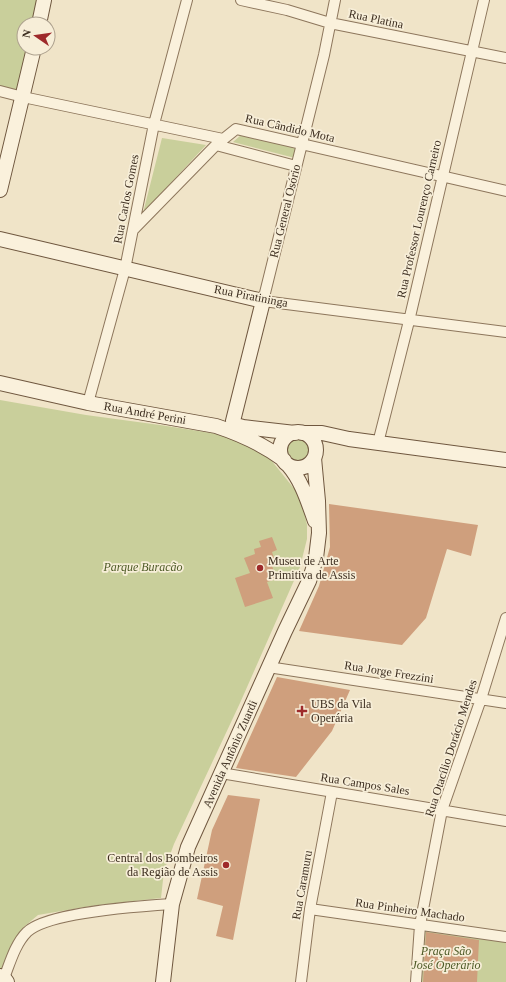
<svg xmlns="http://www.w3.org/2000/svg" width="506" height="982" font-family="'Times New Roman',serif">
<rect width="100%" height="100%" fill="#f0e4c8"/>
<path fill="#c9cf9b" d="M0 0H38L32 24H24V48H27L18 91 0 87Z
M241 135 297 147 295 158 233 142Z
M162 138 206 145 143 213Z
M0 400 86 415 160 425 224 435 252 446 271 460 296 491 304 510 307 525V539L300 567 240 703 174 844 164 871 161 898 91 906 38 915 25 926 13 942 6 957 0 982Z
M287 450a12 12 0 1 1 24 0a12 12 0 1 1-24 0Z
M423 929 506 942V982H417Z"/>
<path fill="#cf9f7d" d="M329 504 478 525 471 556 447 549 426 618 402 645 299 631 319 586 330 547Z
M272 537 277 550 272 552 275 561 271 562 276 579 267 582 273 598 245 607 235 578 250 573 244 558 255 554 254 549 261 547 259 541Z
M277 677 350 690 332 731 296 777 236 768Z
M228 795 260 799 233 940 216 936 223 906 197 899 212 830Z
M426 932 479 940 477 982H423Z"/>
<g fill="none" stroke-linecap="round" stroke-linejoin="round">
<defs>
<path id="street" d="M241 0 287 10 330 23 506 58
M335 0 324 55 263 301 506 332
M0 91 23 97 223 139
M216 145 296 166
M133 230 216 145 236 129 506 191
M88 403 125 269 154 124 187 0
M378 443 409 321 484 0
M268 667 506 703
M221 773 506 821
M310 909 506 937
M4 978C10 963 15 944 27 932 48 912 141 906 172 904
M301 982 310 909 332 792
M416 982 420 925 442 810 481 699 506 618"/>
<path id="secondary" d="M39 24 44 0
M0 190 34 48
M0 239 263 301 233 421 236 425 243 427 295 433
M0 383 88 403 216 426C240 434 263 444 284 460
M280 450a18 18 0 1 1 36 0a18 18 0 1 1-36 0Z
M302 433H322L349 439 506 460
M288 465C302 481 308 502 315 521
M0 976 4 978 7 982
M163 982 172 904 188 847 285 631 309 581 313 569 316 558 319 533 318 501 314 458"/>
</defs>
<use href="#street" stroke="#8d765c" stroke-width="12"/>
<use href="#secondary" stroke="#6f573f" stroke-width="16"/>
<use href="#street" stroke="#faf1dc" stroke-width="10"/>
<use href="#secondary" stroke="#faf1dc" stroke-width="14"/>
</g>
<g fill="#9e2a2b" stroke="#f7eed8" stroke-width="1.5">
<circle cx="260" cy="568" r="4"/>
<path d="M300 705h4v4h4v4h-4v4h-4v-4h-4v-4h4z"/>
<circle cx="226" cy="865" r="4"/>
</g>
<g text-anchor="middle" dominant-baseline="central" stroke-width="3.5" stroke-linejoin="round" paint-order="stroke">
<g font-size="12" fill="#3d2e20" stroke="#f7eed8">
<text transform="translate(376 19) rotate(12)">Rua Platina</text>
<text transform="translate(290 128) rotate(13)">Rua Cândido Mota</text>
<text transform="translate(126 199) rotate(-79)">Rua Carlos Gomes</text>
<text transform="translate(285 211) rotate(-76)">Rua General Osório</text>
<text transform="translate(419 219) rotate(-77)">Rua Professor Lourenço Carneiro</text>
<text transform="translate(251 296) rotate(11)">Rua Piratininga</text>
<text transform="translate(145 413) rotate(10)">Rua André Perini</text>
<text transform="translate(389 672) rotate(9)">Rua Jorge Frezzini</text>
<text transform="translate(451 748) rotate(-72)">Rua Otacílio Dorácio Mendes</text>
<text transform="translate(230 754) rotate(-66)">Avenida Antônio Zuardi</text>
<text transform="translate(365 784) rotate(9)">Rua Campos Sales</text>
<text transform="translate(302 885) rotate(-80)">Rua Caramuru</text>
<text transform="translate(410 910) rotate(8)">Rua Pinheiro Machado</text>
</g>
<g font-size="12" fill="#3d2e20" stroke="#f7eed8" text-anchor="start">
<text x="268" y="561">Museu de Arte<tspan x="268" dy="14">Primitiva de Assis</tspan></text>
<text x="311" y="704">UBS da Vila<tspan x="311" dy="14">Operária</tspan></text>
<text x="218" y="858" text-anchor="end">Central dos Bombeiros<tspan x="218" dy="14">da Região de Assis</tspan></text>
</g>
<g font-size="12" font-style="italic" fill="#4d5a26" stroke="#f7eed8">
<text x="143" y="567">Parque Buracão</text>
<text x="446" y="951">Praça São<tspan x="446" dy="14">José Operário</tspan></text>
</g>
</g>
<g transform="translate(36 36) rotate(283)"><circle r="19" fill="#f7eed8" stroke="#ada18e"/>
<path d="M0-3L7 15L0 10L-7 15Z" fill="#9e2a2b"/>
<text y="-6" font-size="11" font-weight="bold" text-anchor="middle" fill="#3d2e20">N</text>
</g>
</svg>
